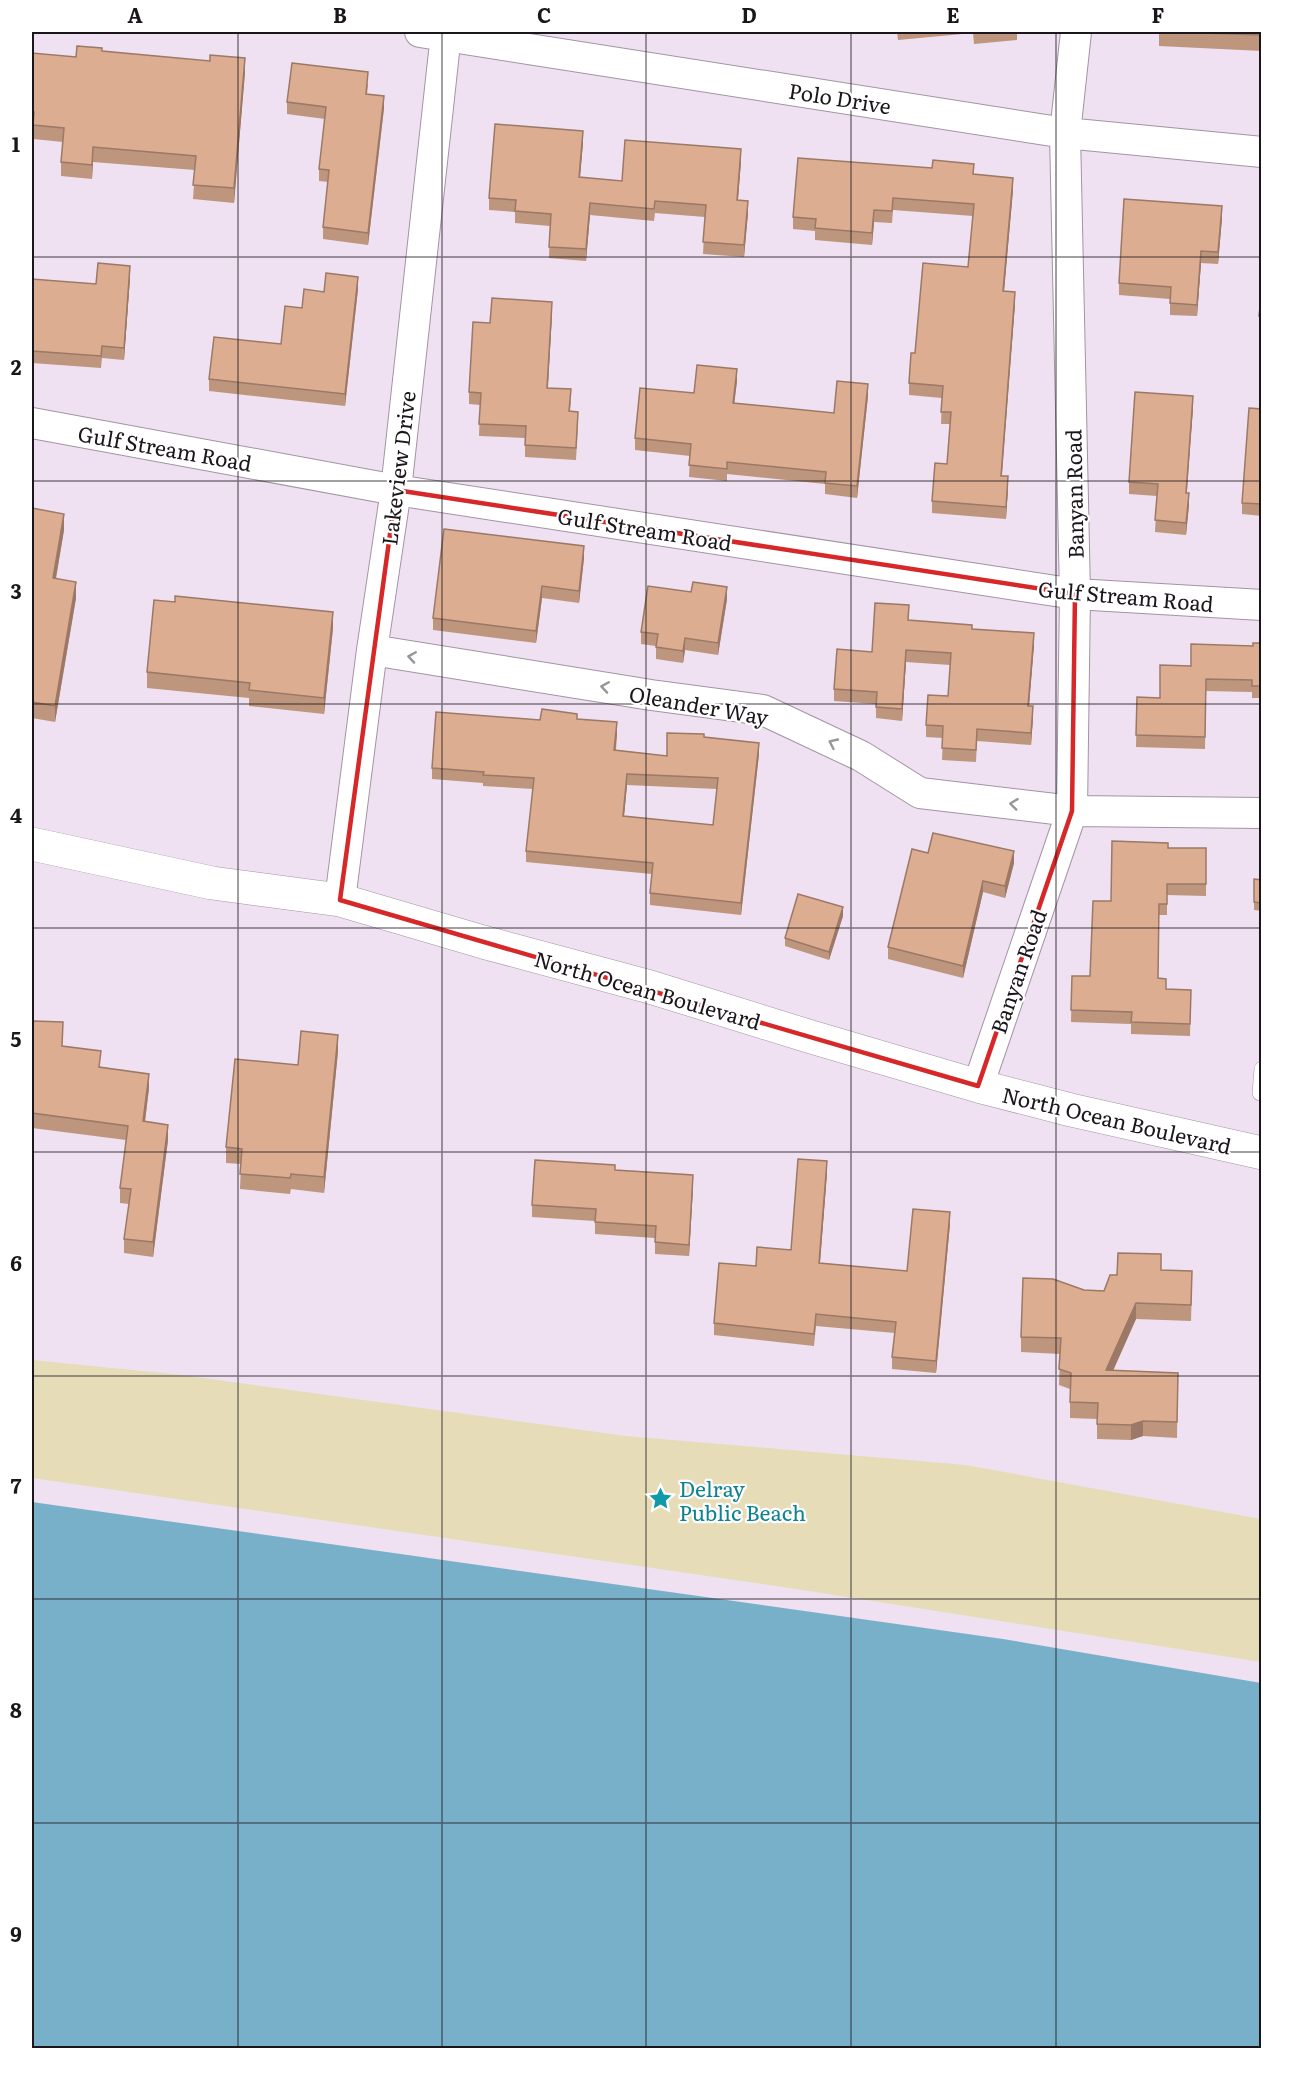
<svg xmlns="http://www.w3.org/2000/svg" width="1293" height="2080" font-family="Literata,serif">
<rect width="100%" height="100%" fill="#efe1f1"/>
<path fill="#e6ddb8" d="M32 1360 182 1375 626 1436 966 1465 1261 1519V1662L783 1587 32 1478Z"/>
<path fill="#79b0c9" d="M32 1502 1003 1639 1261 1683V2048H32Z"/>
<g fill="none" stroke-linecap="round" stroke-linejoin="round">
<defs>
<path id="service" d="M1260 1093 1262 1069"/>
<path id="minor" d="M420 32 1065 133 1262 152
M32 423 396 490 1075 594 1262 605
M372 650 651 695 763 710 861 756 920 793 1072 811 1262 813
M340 900 372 650 396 490 446 34
M978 1086 1072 811 1075 594 1065 133 1076 32"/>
<path id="secondary" d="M32 844 212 883 340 900 483 942 650 987 808 1036 978 1086 1071 1110 1262 1153"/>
</defs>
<use href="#service" stroke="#a294a3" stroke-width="16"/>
<use href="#minor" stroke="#a294a3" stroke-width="32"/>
<use href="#secondary" stroke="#a294a3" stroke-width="34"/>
<use href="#service" stroke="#fff" stroke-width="15"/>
<use href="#minor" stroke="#fff" stroke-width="30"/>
<use href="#secondary" stroke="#fff" stroke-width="33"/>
</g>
<path fill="#be957d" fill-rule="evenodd" d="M897 32H1017V40L974 44 973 33 898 40Z
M1159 32H1262V51L1159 46Z
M102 51 245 72 234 203 193 199 195 170 93 162 92 179 61 176V162L63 142 33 139V126H32V53L76 57Z
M368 84 367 95 384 108 368 245 323 239V227L328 182 319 181V169L325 119 287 114V102Z
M583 143 580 177 622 181 741 161 738 200 748 213 744 257 703 254 705 217 655 213 654 221 590 215 586 261 549 258 550 226 515 223V212L489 210V198Z
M974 174 1013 190 1004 291 1015 304 1001 476 1008 488 1006 519 932 513V501L947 464 950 424H941L942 398 909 395V383L915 353 968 267 973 216 893 210 892 223 874 222 872 245 815 240V231L793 229V217Z
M1222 218 1218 264 1201 263 1197 316 1170 315V299L1119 295V283Z
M130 278 124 360 102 358 101 368 32 363V279L96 284Z
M358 289 345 406 209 391V379L281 344 324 292Z
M1262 290V328H1259Z
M552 314 548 388 571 401 570 411 578 424 576 460 525 457V438L479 436 480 405 469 404V392L490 323Z
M737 381 734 403 834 413 868 396 857 498 825 494V484L727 474V481L689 477 690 456 635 450V438L694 393Z
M1193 408 1186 493 1189 505 1186 535 1155 532 1157 496 1129 494V482Z
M1262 409V516L1242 514V503Z
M32 508 64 530 56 579 76 598 55 722 32 718Z
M584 558 579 603 542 598 536 643 433 630V618Z
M727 599 718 655 685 650 683 663 656 659V646L641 644V632Z
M909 620 972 629 1034 645 1029 706 1033 718 1031 745 977 741 976 762 942 760 943 738 926 737V725L948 696 950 665 906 662 902 721 876 718V704L834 701V689L872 652Z
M333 628 324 714 249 706V698L147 688V672Z
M1262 643V698H1252V692L1206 691 1205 749 1136 747 1137 697 1160 698 1191 666Z
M577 719 617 734 616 750 667 756 704 737 759 754 741 915 650 905V893L652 874 526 862V851L533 789 483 786V783L432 779V768L540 720ZM627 785 717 789 713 825 624 816Z
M1168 848H1206V896L1167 895V915H1159L1158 978 1166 989 1191 990 1190 1036 1131 1034V1024L1071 1022 1072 976H1090L1111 901Z
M928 853 1014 863 1005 898 983 892 963 978 888 959V947Z
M1254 879 1262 880V911L1254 910Z
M843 916 829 960 785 946V938Z
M63 1046 101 1067 149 1088 145 1122 168 1140 153 1257 124 1253V1239L129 1204 120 1203V1188L126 1140 32 1128V1057Z
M338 1051 324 1193 291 1189 290 1194 240 1189 241 1164 226 1163V1147L298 1065Z
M615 1170 693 1187 689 1256 655 1254V1238L595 1234V1221L532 1217V1205Z
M827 1173 820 1263 907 1271 950 1224 936 1373 892 1369V1357L895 1333 816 1326 814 1346 714 1335V1323L756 1266 791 1250Z
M1161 1270 1192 1286 1191 1321 1136 1319 1113 1371 1178 1373 1177 1438 1143 1436 1131 1440 1097 1439V1419L1070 1418V1389L1059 1385 1060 1354 1021 1352V1337L1084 1290 1104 1291 1117 1275Z"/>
<path fill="#9b7966" d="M245 58V72L234 203V188Z
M384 96V108L368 245V233Z
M583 131V143L579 189V177Z
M93 147V162L92 179V165Z
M741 149V161L737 212V200Z
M1013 178V190L1003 303V291Z
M748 201V213L744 257V245Z
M590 203V215L586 261V249Z
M1222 206V218L1218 264V252Z
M874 210V222L872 245V233Z
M1201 251V263L1197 316V305Z
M130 266V278L124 360V348Z
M358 277V289L345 406V394Z
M1015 292V304L1001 488V476Z
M552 302V314L547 400V388Z
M737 369V381L733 415V403Z
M868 384V396L857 498V486Z
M1193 396V408L1186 505V493Z
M1008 476V488L1006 519V507Z
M1189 493V505L1186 535V523Z
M64 514V530L53 594V578Z
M584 546V558L579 603V591Z
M76 582V598L55 722V706Z
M542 586V598L536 643V631Z
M727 587V599L718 655V643Z
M333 612V628L324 714V698Z
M1034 633V645L1028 718V706Z
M685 638V650L683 663V651Z
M906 650V662L902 721V709Z
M1033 706V718L1031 745V733Z
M617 722V734L614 762V750Z
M759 743V754L741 915V903Z
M627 774V785L623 827V816Z
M1014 851V863L1005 898V886Z
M983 881V892L963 978V966Z
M843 907V916L829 960V952Z
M338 1035V1051L324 1193V1177Z
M149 1074V1088L143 1136V1121Z
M168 1125V1140L153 1257V1242Z
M827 1161V1173L819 1275V1263Z
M693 1175V1187L689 1256V1245Z
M950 1212V1224L936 1373V1361Z
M1136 1303V1319L1106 1386V1370Z
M1143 1421V1436L1131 1440V1425Z"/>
<path fill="#ddad91" stroke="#9b7966" stroke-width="1.5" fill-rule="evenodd" d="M1173 32H1262V35Z
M77 46 102 48V51L210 61V55L245 58 234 188 193 185 196 156 93 147 92 165 61 162 64 128 33 125 34 112H32V53L76 57Z
M292 63 368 72 366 94 384 96 368 233 323 227 329 170 319 169 326 107 287 102Z
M495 124 583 131 579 177 622 181 625 140 741 149 737 200 748 201 744 245 703 242 706 205 655 201 654 209 590 203 586 249 549 247 551 214 515 211 516 200 489 198Z
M798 158 932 168 933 160 974 164 973 174 1013 178 1003 291 1015 292 1001 476H1008L1006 507 932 501 935 463 947 464 951 412H941L943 386 909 383 911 353H915L923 263 968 267 974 204 893 198 892 211 874 210 872 233 815 228 816 219 793 217Z
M1124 199 1222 206 1218 252 1201 251 1197 305 1170 303 1171 287 1119 283Z
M98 263 130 266 124 348 102 346 101 356 32 351V279L96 284Z
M326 273 358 277 345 394 209 379 214 337 281 344 285 306 302 308 304 289 324 292Z
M1262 290V316H1259Z
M492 298 552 302 547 388 571 389 569 411 578 412 576 448 525 445 526 426 479 424 481 393 469 392 473 322 490 323Z
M697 365 737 369 733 403 834 413 837 381 868 384 857 486 825 483 826 472 727 462V469L689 465 691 444 635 438 640 388 694 393Z
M1135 392 1193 396 1186 493H1189L1186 523 1155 520 1158 484 1129 482Z
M1249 408 1262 409V504L1242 503Z
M32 508 64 514 53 578 76 582 55 706 32 702Z
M444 529 584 546 579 591 542 586 536 631 433 618Z
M693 582 727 587 718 643 685 638 683 651 656 647 658 634 641 632 648 586 691 592Z
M175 596 333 612 324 698 249 690 250 683 147 672 154 600 175 602Z
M875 603 909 605 908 620 972 625V629L1034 633 1028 706H1033L1031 733 977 729 976 750 942 748 943 726 926 725 928 695 948 696 951 653 906 650 902 709 876 707 877 692 834 689 837 649 872 652Z
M1253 643H1262V686H1252V680L1206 679 1205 737 1136 735 1137 697 1160 698V665L1191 666V644L1253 646Z
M542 709 577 714V719L617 722 614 750 667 756V733L704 734V737L759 743 741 903 650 893 653 863 526 851 534 778 483 775 484 772 432 768 436 712 540 720ZM627 774 718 778 713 825 623 816Z
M933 833 1014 851 1005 886 983 881 963 966 888 947 912 849 928 853Z
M1112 841 1168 843V848H1206V884H1167V904H1159L1158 978 1166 979V989L1191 990 1190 1024 1131 1022 1132 1012 1071 1010 1072 976H1090L1093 901H1111Z
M1254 879 1262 880V903L1254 902Z
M798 894 843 907 829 952 785 938Z
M33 1021 63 1022 62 1046 101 1051 99 1067 149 1074 143 1121 168 1125 153 1242 124 1239 131 1189 120 1188 128 1126 32 1113V1057Z
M301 1031 338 1035 324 1177 291 1174 290 1178 240 1174 242 1149 226 1147 235 1059 298 1065Z
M798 1159 827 1161 819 1263 907 1271 913 1209 950 1212 936 1361 892 1357 896 1322 816 1314 814 1334 714 1323 719 1263 756 1266 757 1247 791 1250Z
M535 1160 615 1165V1170L693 1175 689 1245 655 1242 656 1226 595 1222 596 1209 532 1205Z
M1118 1253 1161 1254V1270L1192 1271 1191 1305 1136 1303 1106 1370 1178 1373 1177 1422 1143 1421 1131 1425 1097 1424 1098 1403 1070 1402 1071 1373 1059 1369 1061 1338 1021 1337 1023 1278 1053 1279 1084 1290 1104 1291 1110 1275H1117Z"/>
<defs><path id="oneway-chevron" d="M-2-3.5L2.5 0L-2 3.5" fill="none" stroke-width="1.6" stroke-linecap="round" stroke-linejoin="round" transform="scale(1.5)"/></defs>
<g stroke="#989698">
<use href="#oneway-chevron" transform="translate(412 657) rotate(-171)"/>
<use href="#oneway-chevron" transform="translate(605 687) rotate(-171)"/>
<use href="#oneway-chevron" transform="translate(833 743) rotate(-155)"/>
<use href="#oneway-chevron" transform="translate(1014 804) rotate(-173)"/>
</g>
<path fill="none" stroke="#d62828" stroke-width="4.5" stroke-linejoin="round" d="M396 490 1075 594 1072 811 978 1086 340 900Z"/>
<path fill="none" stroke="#1b161b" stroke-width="1.5" stroke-opacity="0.55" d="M238 32V2048M442 32V2048M646 32V2048M851 32V2048M1056 32V2048M32 257H1262M32 481H1262M32 704H1262M32 928H1262M32 1152H1262M32 1376H1262M32 1599H1262M32 1823H1262"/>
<defs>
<symbol id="sight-bare" viewBox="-9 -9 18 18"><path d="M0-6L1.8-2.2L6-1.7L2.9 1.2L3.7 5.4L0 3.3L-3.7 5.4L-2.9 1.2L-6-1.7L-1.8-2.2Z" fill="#0f9aa8" stroke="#fff" stroke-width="2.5" paint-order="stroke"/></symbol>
</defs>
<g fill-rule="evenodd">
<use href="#sight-bare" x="644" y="1482" width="33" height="33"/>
</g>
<g text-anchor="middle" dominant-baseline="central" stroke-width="4.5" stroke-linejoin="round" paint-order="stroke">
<g font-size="21" fill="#1b161b" stroke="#fff">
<text transform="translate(840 97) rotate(9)">Polo Drive</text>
<text transform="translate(165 447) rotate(10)">Gulf Stream Road</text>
<text transform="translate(397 468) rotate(-83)">Lakeview Drive</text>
<text transform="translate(1073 494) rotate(-91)">Banyan Road</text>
<text transform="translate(645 528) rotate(9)">Gulf Stream Road</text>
<text transform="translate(1126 595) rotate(5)">Gulf Stream Road</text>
<text transform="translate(699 704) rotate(10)">Oleander Way</text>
<text transform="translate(1017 971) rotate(-71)">Banyan Road</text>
<text transform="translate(648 989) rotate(16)">North Ocean Boulevard</text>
<text transform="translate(1117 1119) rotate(13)">North Ocean Boulevard</text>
</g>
<g font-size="21" fill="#0d838f" stroke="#fff" text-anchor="start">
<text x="679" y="1487">Delray<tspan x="679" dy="24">Public Beach</tspan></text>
</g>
</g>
<rect width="1293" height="2080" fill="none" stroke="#ffffff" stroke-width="66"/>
<rect x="33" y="33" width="1227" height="2014" fill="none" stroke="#1b161b" stroke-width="2"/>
<g font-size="20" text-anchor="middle" font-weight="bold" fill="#1b161b">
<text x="135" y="23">A</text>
<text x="340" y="23">B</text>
<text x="544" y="23">C</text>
<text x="749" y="23">D</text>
<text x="953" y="23">E</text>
<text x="1158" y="23">F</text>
<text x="16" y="152">1</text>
<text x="16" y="375">2</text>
<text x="16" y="599">3</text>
<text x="16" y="823">4</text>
<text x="16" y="1047">5</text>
<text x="16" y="1271">6</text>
<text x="16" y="1494">7</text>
<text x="16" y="1718">8</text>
<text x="16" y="1942">9</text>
</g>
</svg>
